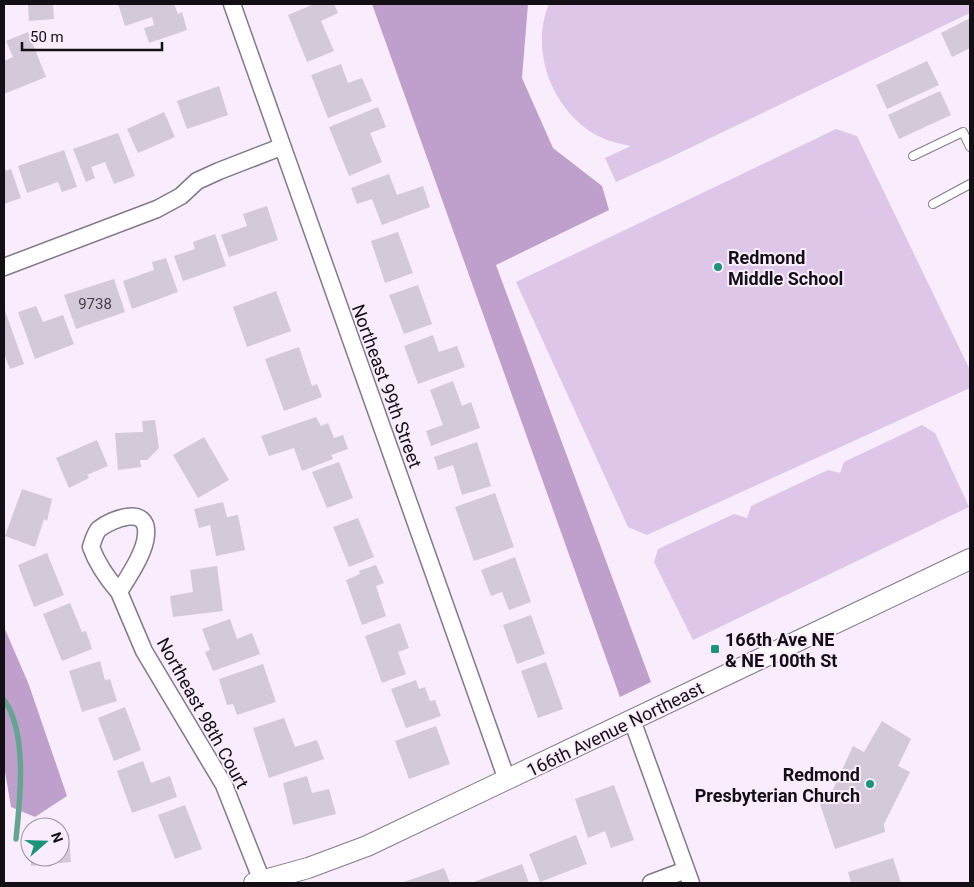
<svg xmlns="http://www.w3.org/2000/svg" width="974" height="887" font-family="Roboto,sans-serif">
<rect width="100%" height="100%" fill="#f8ecfd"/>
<path fill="#dec6e8" d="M549 4H970V13L673 156 616 182 605 158 631 146C619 144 609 141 598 136 553 112 529 51 549 4Z
M836 129 857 136 970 370V388L647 535 628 527 516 282Z
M922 425 935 433 969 507 693 640 654 562 658 549 734 514 747 518 751 506 828 470 840 473 844 462Z"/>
<path fill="#bfa0cc" d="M372 4H528L522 78 553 148 602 186 609 210 496 265 651 682 620 697Z
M4 627 29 685 67 796 35 817 11 807 4 766Z"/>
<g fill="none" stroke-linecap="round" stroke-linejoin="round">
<path stroke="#66a492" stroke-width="5.5" d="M4 700C28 733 20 800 16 839"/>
</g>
<path fill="#d4c9d9" d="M28 4H53L54 19 29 21Z
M118 4H174L178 14 182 12 187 30 149 43 144 28 154 25 152 17 125 26Z
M314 4H334L338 13 321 21 334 51 307 62 288 15Z
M970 18V48L952 57 941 33Z
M28 32 46 77 4 94V61L13 57 6 41Z
M927 61 939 85 887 109 876 85Z
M341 64 348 83 362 78 372 101 328 118 311 75Z
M219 86 228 115 187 129 177 101Z
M940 91 951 115 899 139 888 115Z
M378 107 386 127 370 133 382 162 349 176 329 127Z
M164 112 175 137 138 153 127 129Z
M118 133 135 176 114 184 105 162 91 167 95 178 86 182 73 149Z
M64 150 77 187 62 192 58 182 27 193 18 166Z
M4 166 6 171 11 169 21 198 4 204Z
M389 174 397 195 423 186 430 207 382 225 372 199 357 204 351 188Z
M267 206 278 240 229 257 221 235 247 226 243 214Z
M398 232 413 273 385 283 371 241Z
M215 234 226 266 183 281 174 256 195 249 193 242Z
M166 258 178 292 132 309 123 281 154 270 152 262Z
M114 279 125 312 76 329 64 295Z
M418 285 432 324 404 334 389 295Z
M276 291 291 331 247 347 233 307Z
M36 306 43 322 63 315 74 344 35 359 18 312Z
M4 308 24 364 10 369 4 354Z
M433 335 439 352 457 346 465 367 418 384 404 346Z
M299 347 312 386 317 384 322 397 284 411 265 359Z
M453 381 462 406 471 402 480 428 431 446 426 431 443 425 430 390Z
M316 417 321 426 328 423 334 438 343 435 348 449 331 455 333 459 302 471 294 448 269 456 261 436Z
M155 420 159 448 147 460H140L141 467 118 470 115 433 143 432 142 421Z
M204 437 229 480 198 498 173 455Z
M97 440 108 466 87 475 89 478 69 488 56 458Z
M477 442 491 486 462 495 453 465 438 470 434 457Z
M339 462 353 498 327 508 312 472Z
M22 489 52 499 47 521 44 519 35 547 5 536Z
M495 493 514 547 474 561 455 507Z
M223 502 227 517 238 515 245 550 216 556 210 525 199 528 194 509Z
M358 518 374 557 349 567 333 527Z
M47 553 64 595 34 607 18 565Z
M515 557 531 602 509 610 502 592 491 596 481 570Z
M376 565 384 583 376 586 386 616 362 625 346 580 360 574 359 571Z
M217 566 223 611 173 617 170 596 193 592 190 570Z
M70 603 82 632 86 631 92 649 62 661 43 614Z
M531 615 545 654 517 664 503 625Z
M230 619 237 639 252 633 260 654 213 671 205 652 210 650 202 629Z
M400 623 409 648 398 652 406 674 382 683 365 636Z
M100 661 105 680 110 679 117 701 82 712 69 671Z
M546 662 563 709 538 718 521 671Z
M263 664 276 702 237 715 233 704 227 705 219 679Z
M416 680 419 689 425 687 430 701 435 700 441 716 406 728 391 689Z
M125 707 141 750 114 761 98 718Z
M284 718 295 747 317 740 324 759 269 778 253 728Z
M882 721 911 739 898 766 910 772 884 824 885 832 835 849 819 801 830 796 853 746 864 752Z
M436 726 450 764 409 779 395 741Z
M143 761 151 783 170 776 177 797 132 813 117 771Z
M307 776 312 793 329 789 336 814 293 825 283 783Z
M614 785 634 840 611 848 605 831 588 838 575 799Z
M185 805 202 849 175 859 158 815Z
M69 834 71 862 31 866V857H60V835Z
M576 835 587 864 540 882 529 854Z
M893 858 901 883H851L848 872Z
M522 864 529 883H471Z
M444 868 450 883H401Z"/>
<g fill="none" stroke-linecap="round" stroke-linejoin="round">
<defs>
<path id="service" d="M913 156 963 132 970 147
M933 204 970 184"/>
<path id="minor" d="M232 4 507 780
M4 267 157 209 181 196 197 181 219 171 281 147
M119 592C107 578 97 564 91 547 93 541 95 533 99 529 113 518 149 505 146 535 145 553 128 577 119 592L144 651 224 785 262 881
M632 720 691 883
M651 883 686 870"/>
<path id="tertiary" d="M254 883 308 868 367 846 970 559"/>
</defs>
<use href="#service" stroke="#837988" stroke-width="10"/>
<use href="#minor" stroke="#837988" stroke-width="19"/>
<use href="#tertiary" stroke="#837988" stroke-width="22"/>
<use href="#service" stroke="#fff" stroke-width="8"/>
<use href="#minor" stroke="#fff" stroke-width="16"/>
<use href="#tertiary" stroke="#fff" stroke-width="20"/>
</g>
<g fill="#1a947a" stroke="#f8ecfd" stroke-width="2">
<circle cx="718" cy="267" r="5"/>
<rect x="710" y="644" width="10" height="10" rx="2.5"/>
<circle cx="870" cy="784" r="5"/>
</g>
<g text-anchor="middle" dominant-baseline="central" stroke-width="4" stroke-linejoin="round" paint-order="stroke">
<g font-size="15" fill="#433e45">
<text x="95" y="304">9738</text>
</g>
<g font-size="18" font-weight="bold" fill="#130f14" stroke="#f8ecfd" text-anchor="start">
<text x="728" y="257">Redmond<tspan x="728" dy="21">Middle School</tspan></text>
<text x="725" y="639">166th Ave NE<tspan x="725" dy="21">&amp; NE 100th St</tspan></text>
<text x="860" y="774" text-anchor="end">Redmond<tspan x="860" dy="21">Presbyterian Church</tspan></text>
</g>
<g font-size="18" fill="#130f14" stroke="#f8ecfd">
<text transform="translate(387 386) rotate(70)">Northeast 99th Street</text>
<text transform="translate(203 713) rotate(61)">Northeast 98th Court</text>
<text transform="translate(615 729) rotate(-26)">166th Avenue Northeast</text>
</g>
</g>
<rect width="974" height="887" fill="none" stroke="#130f14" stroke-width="10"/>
<g transform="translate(45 842) rotate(70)"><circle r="24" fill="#f8ecfd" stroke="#9c94a0"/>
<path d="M0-4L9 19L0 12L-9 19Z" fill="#1a947a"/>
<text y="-8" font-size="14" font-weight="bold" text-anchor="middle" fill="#130f14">N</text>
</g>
<path d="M22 42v8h140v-8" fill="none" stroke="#130f14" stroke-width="2.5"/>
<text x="30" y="42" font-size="15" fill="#130f14" stroke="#f8ecfd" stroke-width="4" paint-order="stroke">50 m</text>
</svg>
